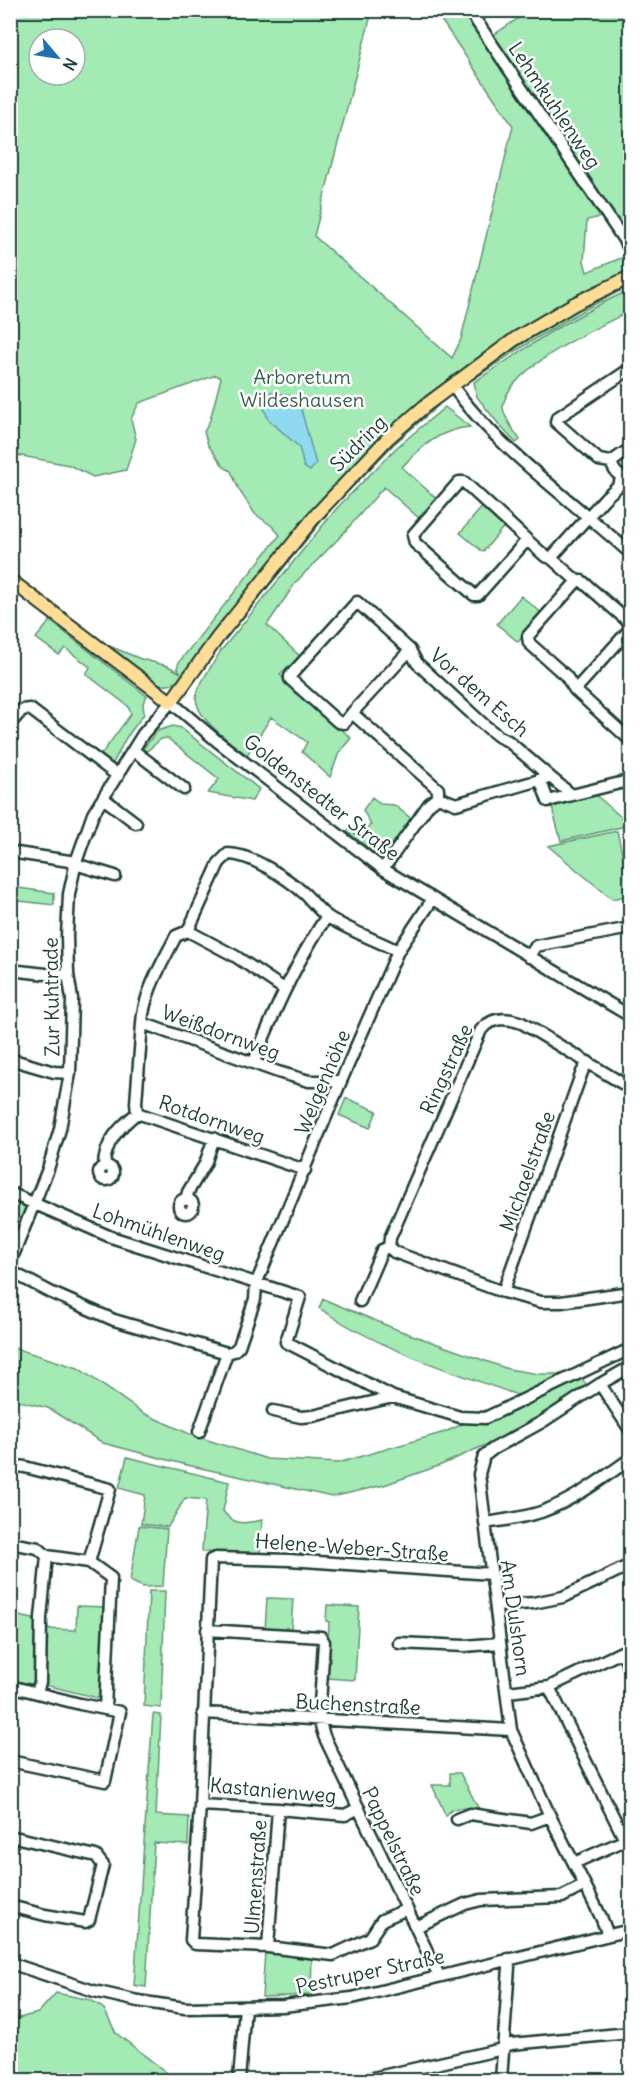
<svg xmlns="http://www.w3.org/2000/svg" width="641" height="2091" font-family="Delius,sans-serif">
<rect width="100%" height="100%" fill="#fff"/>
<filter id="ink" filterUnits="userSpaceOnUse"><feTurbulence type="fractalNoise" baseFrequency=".0167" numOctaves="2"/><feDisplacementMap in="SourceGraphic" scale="12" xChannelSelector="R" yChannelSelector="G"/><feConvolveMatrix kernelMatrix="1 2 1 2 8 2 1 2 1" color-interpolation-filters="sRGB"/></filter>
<g filter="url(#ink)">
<path fill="#a4eab5" stroke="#629474" stroke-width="1.5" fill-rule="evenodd" d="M11 11H372L314 236 452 358 461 339 513 126 435 11H466L601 217 587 220 584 261 587 272 626 256 630 269 549 313 492 348 426 397 361 459 228 618 223 619 183 675C177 682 172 686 163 685 149 682 115 652 102 643L141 659 168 666 181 673 177 668 179 662 280 535 272 526 255 514 239 490 231 471 224 467 208 445 204 432 210 420 221 378 216 375 139 403 131 419 136 439 126 470 93 477 69 465 11 454ZM39 39H75V75H39Z
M529 11H630V242L538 105 536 95 534 96 494 38 495 34Z
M630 282V286C575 313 525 344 474 379 480 370 493 363 503 357 544 328 586 304 630 282Z
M630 290V311C599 327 506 368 503 407 503 417 515 432 520 440L516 443 501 427 477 397 474 382 552 331 604 302Z
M439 405 394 444 333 507 234 629 238 619 331 505 365 469 394 442Z
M445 407 470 427C439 430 422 446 402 467L438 500 421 520 384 487 341 536 296 582 267 625 302 658 292 669 288 666 280 675 351 738 339 753 330 777 302 752 307 742 271 717 247 755C231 743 190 715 197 693 202 678 213 665 220 652L337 508 396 448Z
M483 506 505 525 483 552 460 533Z
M521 596 543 614 518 642 497 624Z
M50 621 147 696 143 703 144 714 126 738 112 765 100 756 131 714 128 706 86 674 90 667 65 648 59 655 36 638Z
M173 726 181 728 259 789 252 801 208 793 219 779 167 738 161 739 147 751 142 750 157 731Z
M596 795 630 825 561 841 552 807Z
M372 797 380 804 394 805 413 820 388 855 380 856 347 832 350 828 355 834 371 825 363 810Z
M617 831 630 887V895L612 899 548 846Z
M11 887 54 893V905L11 900Z
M346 1098 377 1111 370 1128 339 1115Z
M11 1200 27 1207 11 1248Z
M323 1299 398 1330 508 1369 539 1374H565L520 1396C451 1371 380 1350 319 1308Z
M11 1347 78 1368 143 1413 192 1435 267 1459 338 1463 445 1432 467 1422H486L545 1396 581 1378 588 1386 510 1434 441 1465 384 1485 332 1497 187 1465 103 1443 48 1408 11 1399Z
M127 1457 229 1482 223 1511C235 1527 245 1523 262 1520L260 1554 258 1555 203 1552 202 1550 206 1500 185 1498 168 1527 141 1524 145 1495 119 1488Z
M139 1526 167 1529 163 1586 143 1587 130 1581Z
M149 1591H165L161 1708 144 1706Z
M267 1598 293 1599 291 1631 265 1630Z
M327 1605 359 1607 355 1680 326 1678 329 1622 326 1621Z
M77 1606 106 1607 102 1699 45 1685 46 1629 76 1630Z
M10 1614 33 1619 36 1623 34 1682 30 1685 11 1680Z
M153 1714 161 1715 156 1815 189 1817 188 1845 154 1843 146 1987 134 1985Z
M450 1773H460L480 1811C468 1809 453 1803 446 1816L432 1785H450Z
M265 1951 312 1955 311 1995 262 1997Z
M56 1993 91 2000 104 2009 116 2033 176 2080H11V2020L38 2013Z"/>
<path fill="#90daf1" stroke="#639ba5" stroke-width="1.5" d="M268 392 288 395 301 409 316 464 310 471 304 467 299 447 268 419 262 403Z"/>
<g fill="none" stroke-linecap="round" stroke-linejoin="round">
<defs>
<path id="minor" d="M469 10 630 249
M630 369 557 418 556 422 599 460 611 462C615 474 619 476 630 480
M452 385C496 448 573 501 630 553
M611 462 630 449
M527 540 464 482H459L413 535 415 543 474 595H478L527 540 545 556 551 558 605 498 618 486 622 478
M551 558 577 581H582L630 623V629L575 690
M577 581 528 636 529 643 566 676 575 690 630 740
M352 713 344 723 338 722 290 679V676L357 602 410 650
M10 724 22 710 30 709 118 776
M133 750 184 789
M540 779 548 801 572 795
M438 797V789L352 713 410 650 417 663 483 724 498 736 508 741 550 777
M103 798 136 823
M10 852 76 862
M75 864 115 876
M383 869 429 804 438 797 456 804 550 777 572 795 624 782 630 783
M188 931 219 863 228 854C251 854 287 878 305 894 312 901 319 911 328 917 348 930 376 940 398 951
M529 957 536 946 630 928
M10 970 55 975 68 974
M142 1023C144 992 162 964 176 936L188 931 235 956 284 989
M10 1059 54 1072 70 1073
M254 1062C274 1010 296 962 327 916
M137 1113 136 1103 142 1023 278 1072 309 1081H341
M99 1173a7 7 0 1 1 14 0a7 7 0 1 1-14 0Z
M104 1167C104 1142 120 1127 137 1113L305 1170
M10 1193 111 1237 300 1297 286 1342 393 1397 460 1417 485 1418 630 1349
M179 1206a7 7 0 1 1 14 0a7 7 0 1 1-14 0Z
M186 1200 188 1192 205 1164 214 1138
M389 1247 394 1252 503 1292 541 1302H561L630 1292
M10 1263 48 1169 60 1129 70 1073 72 999 68 974 67 936 69 894 76 862 93 814 143 734 171 702 217 741 383 869 630 1016
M10 1271 52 1293 114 1320 227 1353
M503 1292 582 1072 588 1062
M360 1301 382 1250 389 1247 390 1238 481 1030C492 1017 506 1017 522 1023L630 1088
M600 1384 630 1430
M273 1411 301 1417 313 1416 393 1397
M199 1432 227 1353 234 1351 239 1346 255 1299 256 1284 341 1081 398 951 432 900
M10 1465 25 1467 110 1489 89 1562 47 1556 38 1548 10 1543
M485 1523C504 1520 523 1518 541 1512 574 1500 602 1479 630 1459
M89 1562 111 1578 105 1709
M496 1606 533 1603 563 1597 630 1565
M207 1630 321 1637 324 1642 319 1719 324 1736 439 1976
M399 1643 465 1646 500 1643
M622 1652 630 1669
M10 1686 80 1704 120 1712 105 1781 10 1761
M549 1687 625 1840
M508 1692 549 1687 630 1648
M37 1693 40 1682 41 1618 47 1556
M203 1713 511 1730
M200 1805 191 1940 195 1944 268 1947 333 1955 370 1938 382 1920 407 1909
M359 1808 345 1815 278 1809 200 1805 211 1560 216 1558 289 1560 492 1574
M457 1819 470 1814 531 1823 550 1816
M10 1836 96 1856 103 1865 89 1920 85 1922 45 1915 10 1906
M574 1863 630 1838
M416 1927 465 1904 481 1900 562 1897 585 1885
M608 1935 601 1917 550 1816 511 1730 479 1474 484 1456 493 1449 542 1422 600 1384 630 1367
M268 1947 278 1809
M10 1963 94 1991 138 2001 185 2008 283 2006 352 1998 630 1930
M239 2080 245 2007
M364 2080 498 2050 511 2044 630 2033
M501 2080 509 1967 508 1959"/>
<path id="major" d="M10 580 171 702 218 637 316 515 388 438 426 405 515 339 574 304 630 277"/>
</defs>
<use href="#minor" stroke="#1f3d34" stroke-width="15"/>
<use href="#major" stroke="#1f3d34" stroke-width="16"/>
<use href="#minor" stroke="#fff" stroke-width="10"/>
<use href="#major" stroke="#ffdd96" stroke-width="12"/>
</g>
</g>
<g text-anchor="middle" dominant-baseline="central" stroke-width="5" stroke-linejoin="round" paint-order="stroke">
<g font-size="20" fill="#1f3d34" stroke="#fff">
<text transform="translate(555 105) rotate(56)">Lehmkuhlenweg</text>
<text transform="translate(358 443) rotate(-45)">Südring</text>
<text transform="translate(480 692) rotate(41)">Vor dem Esch</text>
<text transform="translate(322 797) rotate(38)">Goldenstedter Straße</text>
<text transform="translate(51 997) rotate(-91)">Zur Kuhtrade</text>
<text transform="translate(221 1032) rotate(20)">Weißdornweg</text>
<text transform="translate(446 1069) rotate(-65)">Ringstraße</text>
<text transform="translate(322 1082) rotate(-67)">Welgenhöhe</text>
<text transform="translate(212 1119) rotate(19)">Rotdornweg</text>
<text transform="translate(527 1171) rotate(-70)">Michaelstraße</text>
<text transform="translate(159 1232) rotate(19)">Lohmühlenweg</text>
<text transform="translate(352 1547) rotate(4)">Helene-Weber-Straße</text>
<text transform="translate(516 1618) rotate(82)">Am Dulshorn</text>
<text transform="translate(358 1704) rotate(3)">Buchenstraße</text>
<text transform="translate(273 1790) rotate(5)">Kastanienweg</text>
<text transform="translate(394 1841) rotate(64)">Pappelstraße</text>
<text transform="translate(255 1877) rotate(-86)">Ulmenstraße</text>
<text transform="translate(370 1971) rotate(-12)">Pestruper Straße</text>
</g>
<g font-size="20" fill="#3a604e" stroke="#fff">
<text x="302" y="376">Arboretum<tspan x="302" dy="23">Wildeshausen</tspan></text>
</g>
</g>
<rect width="641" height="2091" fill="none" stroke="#fff" stroke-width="36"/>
<rect x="18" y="18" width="605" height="2055" fill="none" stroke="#1f3d34" stroke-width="2" filter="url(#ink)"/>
<g transform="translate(57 57) rotate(119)"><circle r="28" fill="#ffffff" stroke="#a5b1ae" stroke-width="1.5"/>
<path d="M0-4.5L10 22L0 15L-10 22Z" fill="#1f6fb2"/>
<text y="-9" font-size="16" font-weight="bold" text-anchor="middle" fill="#1f3d34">N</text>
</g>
</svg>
